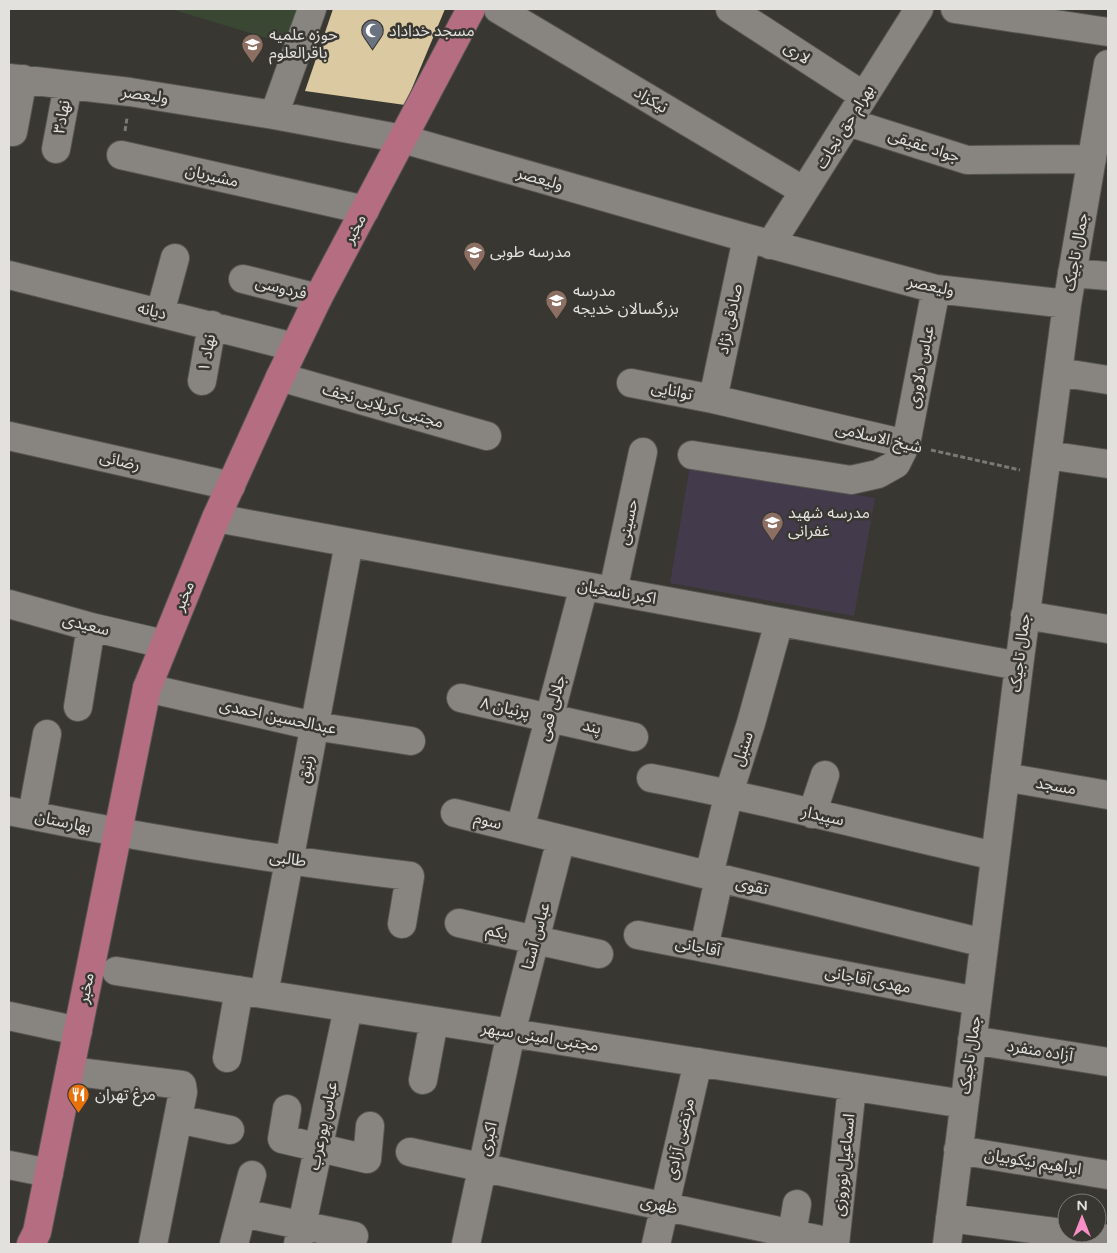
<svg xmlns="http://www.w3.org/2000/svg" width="1117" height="1253" font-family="'Varela Round','Noto Sans Arabic',sans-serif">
<rect width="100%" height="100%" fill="#393732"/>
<path fill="#433b4b" d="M690 466 875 498 854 616 670 583Z"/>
<path fill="#3a4733" d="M171 9H305L293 46Z"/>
<path fill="#dbc9a1" d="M333 9H445L405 105 305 91Z"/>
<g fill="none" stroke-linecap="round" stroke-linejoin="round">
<defs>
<path id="minor" d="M498 9 804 191
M730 9 864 96
M955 9 1108 32
M9 78 130 92 274 115 403 139 747 238 936 289 1067 304
M274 115 312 9
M848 122 967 160 1092 159
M13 132 23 79
M56 149 68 85
M121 155 365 210
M770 245 919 9
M1072 273 1108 276
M9 275 294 347
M243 279 318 298
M160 313 175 258
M1058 372 1108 380
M280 377 487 436
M202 381 212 325
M631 383 713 399 906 444
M713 399 747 238
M9 436 231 486
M692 455 851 480 878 474 896 464 906 444 936 289
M1047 455 1108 464
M216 518 1019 666
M613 591 643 452
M9 604 91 627 164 644
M1025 615 1108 629
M147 688 314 726 411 741
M461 698 634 737
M78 707 91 627
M1005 777 1108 795
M651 778C767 800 880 830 995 856
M9 811C142 838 275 860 410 876L402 924
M455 813 984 943
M812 814 825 775
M32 815 47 734
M520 829 584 586
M709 875 729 793 751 723 779 622
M459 923 599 954
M638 935 977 1001
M704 948 719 878
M116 971 964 1104
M264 994 349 543
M9 1016 78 1031
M972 1040 1108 1062
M227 1058 239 990
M70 1071 182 1085 183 1092 153 1244
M423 1080 434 1021
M287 1109 282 1139 367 1159 370 1126
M178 1119 230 1130
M958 1150 1108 1175
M410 1152 835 1243
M9 1165 49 1173
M242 1213 354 1236
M950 1218 1108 1239
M792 1234 797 1204
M234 1244 252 1175
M298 1244 348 1008
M466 1244 511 1033 561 839
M656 1244 698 1062
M835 1244 852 1087
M947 1244 1019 666 1067 304 1108 64"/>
<path id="major" d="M31 1244 37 1232 147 688 216 518 280 377 318 298 471 9"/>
</defs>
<use href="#minor" stroke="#565551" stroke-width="30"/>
<use href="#major" stroke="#565551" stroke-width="30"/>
<path stroke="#7b7975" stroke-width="3" stroke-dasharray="5 2.5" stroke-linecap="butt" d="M125 131 127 118
M931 450 1020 470"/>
<use href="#minor" stroke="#888580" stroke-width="28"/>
<use href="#major" stroke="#b56d81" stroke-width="28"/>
</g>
<defs>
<symbol id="mosque-pin" viewBox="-11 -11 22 30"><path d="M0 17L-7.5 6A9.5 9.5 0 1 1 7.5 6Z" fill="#6b7280" stroke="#393732"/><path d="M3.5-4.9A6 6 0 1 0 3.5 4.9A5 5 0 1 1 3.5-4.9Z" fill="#fff"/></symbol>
<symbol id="university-pin" viewBox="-11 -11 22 30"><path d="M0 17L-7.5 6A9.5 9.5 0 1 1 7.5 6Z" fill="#8d6e63" stroke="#393732"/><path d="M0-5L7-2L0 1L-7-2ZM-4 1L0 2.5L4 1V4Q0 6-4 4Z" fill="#fff"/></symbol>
<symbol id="school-pin" viewBox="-11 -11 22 30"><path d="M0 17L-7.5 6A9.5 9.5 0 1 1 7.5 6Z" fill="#8d6e63" stroke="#393732"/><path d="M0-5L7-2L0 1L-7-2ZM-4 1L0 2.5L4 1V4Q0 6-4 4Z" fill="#fff"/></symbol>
<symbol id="restaurant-pin" viewBox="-11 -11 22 30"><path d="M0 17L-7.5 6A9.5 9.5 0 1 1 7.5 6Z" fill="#e8710a" stroke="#393732"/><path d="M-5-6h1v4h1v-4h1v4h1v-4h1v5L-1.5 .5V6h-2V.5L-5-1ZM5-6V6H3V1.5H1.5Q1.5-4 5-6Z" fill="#fff"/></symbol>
</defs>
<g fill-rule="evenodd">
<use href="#mosque-pin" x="360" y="18" width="25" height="34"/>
<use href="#university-pin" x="240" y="32" width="25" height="34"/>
<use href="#school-pin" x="462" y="240" width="25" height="34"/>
<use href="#school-pin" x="544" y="288" width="25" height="34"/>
<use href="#school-pin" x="760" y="510" width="25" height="34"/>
<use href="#restaurant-pin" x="66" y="1082" width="25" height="34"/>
</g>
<g text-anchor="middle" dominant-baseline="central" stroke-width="5" stroke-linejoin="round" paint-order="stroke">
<g font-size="16" fill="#e2e1de" stroke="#393732" text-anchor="start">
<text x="389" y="31">مسجد خداداد</text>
<text x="269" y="35">حوزه علمیه<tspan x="269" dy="18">باقرالعلوم</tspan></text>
<text x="490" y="252">مدرسه طوبی</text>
<text x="573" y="291">مدرسه<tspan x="573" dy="18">بزرگسالان خدیجه</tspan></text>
<text x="788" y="513">مدرسه شهید<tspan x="788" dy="18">غفرانی</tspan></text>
<text x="95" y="1095">مرغ تهران</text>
</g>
<g font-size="16" fill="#e2e1de" stroke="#393732">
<text transform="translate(797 53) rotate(33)">لاری</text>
<text transform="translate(145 95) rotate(8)">ولیعصر</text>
<text transform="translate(651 100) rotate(31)">نیکزاد</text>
<text transform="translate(62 117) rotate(-80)">نهاد۳</text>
<text transform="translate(845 127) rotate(-58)">بهرام حق نجات</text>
<text transform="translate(924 146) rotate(18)">جواد عقیقی</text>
<text transform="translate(212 176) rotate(13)">مشیریان</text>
<text transform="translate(540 179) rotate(16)">ولیعصر</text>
<text transform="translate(355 229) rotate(-62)">مخبر</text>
<text transform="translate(1076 252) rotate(-80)">جمال تاجیک</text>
<text transform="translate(931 286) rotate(12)">ولیعصر</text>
<text transform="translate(281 288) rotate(14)">فردوسی</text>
<text transform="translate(152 311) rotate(14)">دیانه</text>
<text transform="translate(730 319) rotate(-78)">صادقی نژاد</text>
<text transform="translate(207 353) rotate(-80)">نهاد ۱</text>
<text transform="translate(921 367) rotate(-79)">عباس دلاوری</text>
<text transform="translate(672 391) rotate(11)">توانایی</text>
<text transform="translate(383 406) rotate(16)">مجتبی کربلایی نجف</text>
<text transform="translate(879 438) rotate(13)">شیخ الاسلامی</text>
<text transform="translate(120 461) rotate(13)">رضائی</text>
<text transform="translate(628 522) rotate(-78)">حسینی</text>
<text transform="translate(617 592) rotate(10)">اکبر ناسخیان</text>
<text transform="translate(184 596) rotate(-67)">مخبر</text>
<text transform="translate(86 625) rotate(14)">سعیدی</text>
<text transform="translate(1020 653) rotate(-83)">جمال تاجیک</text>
<text transform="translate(505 708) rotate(12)">پرنیان ۸</text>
<text transform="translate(552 708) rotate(-75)">جلالی قمی</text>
<text transform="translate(278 717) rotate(12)">عبدالحسین احمدی</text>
<text transform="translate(592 727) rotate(13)">پند</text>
<text transform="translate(743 749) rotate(-72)">سنبل</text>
<text transform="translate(306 769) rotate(-79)">زنبق</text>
<text transform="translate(1056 786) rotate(10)">مسجد</text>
<text transform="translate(823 816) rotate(13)">سپیدار</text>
<text transform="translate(488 821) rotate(14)">سوم</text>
<text transform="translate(63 822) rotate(12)">بهارستان</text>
<text transform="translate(288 859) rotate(8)">طالبی</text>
<text transform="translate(752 886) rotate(14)">تقوی</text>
<text transform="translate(497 932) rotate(13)">یکم</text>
<text transform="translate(536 936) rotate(-75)">عباس آستا</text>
<text transform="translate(698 947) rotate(11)">آقاجانی</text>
<text transform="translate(868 980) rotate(11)">مهدی آقاجانی</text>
<text transform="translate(86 988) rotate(-79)">مخبر</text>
<text transform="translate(540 1037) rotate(9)">مجتبی امینی سپهر</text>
<text transform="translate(1040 1051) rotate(9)">آزاده منفرد</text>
<text transform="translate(970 1055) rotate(-82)">جمال تاجیک</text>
<text transform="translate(323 1126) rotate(-78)">عباس پورعرب</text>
<text transform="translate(488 1139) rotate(-77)">اکبری</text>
<text transform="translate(680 1139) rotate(-77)">مرتضی آزادی</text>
<text transform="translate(1033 1162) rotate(9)">ابراهیم نیکوبیان</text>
<text transform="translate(844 1165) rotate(-84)">اسماعیل نوروزی</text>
<text transform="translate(659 1205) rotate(12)">ظهری</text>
</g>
</g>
<rect width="1117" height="1253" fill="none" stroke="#e2e1de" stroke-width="20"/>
<g transform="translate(1082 1218)"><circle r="24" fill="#393732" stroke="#7d7b77"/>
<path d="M0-4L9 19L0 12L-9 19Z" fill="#fa8fc8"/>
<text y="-8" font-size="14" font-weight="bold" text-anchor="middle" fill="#e2e1de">N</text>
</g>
</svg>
